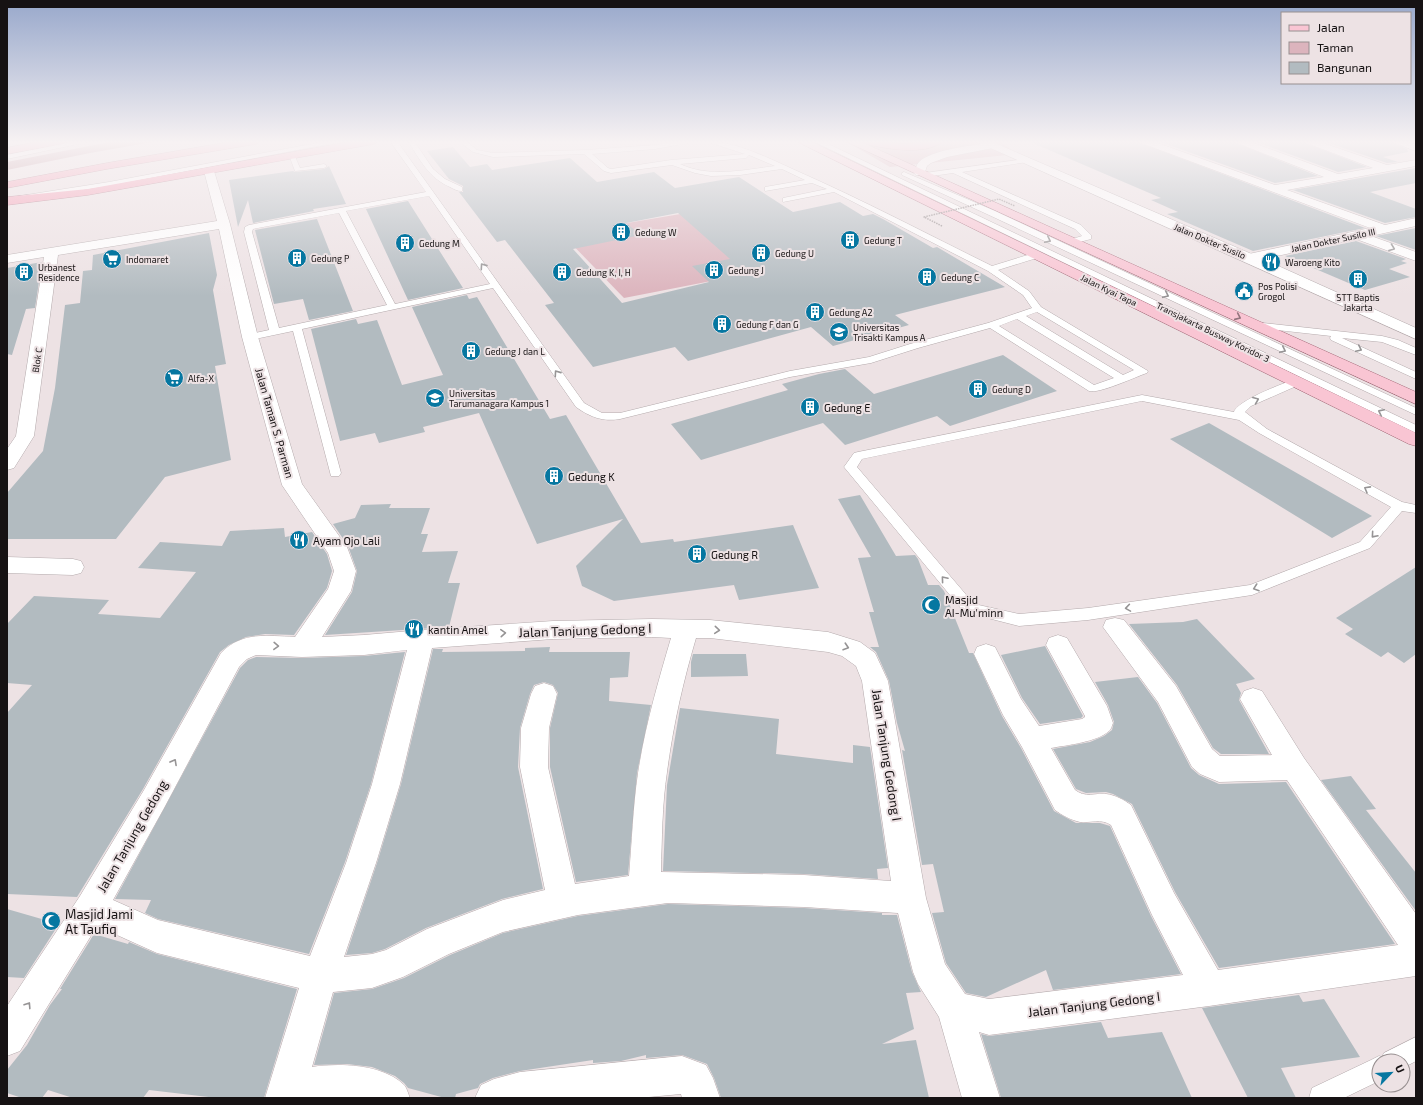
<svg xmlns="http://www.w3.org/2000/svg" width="1423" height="1105" font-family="'Exo 2',sans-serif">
<rect width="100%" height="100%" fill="#ede2e4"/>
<path fill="#dcb4bd" d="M845 141H999L1017 154 890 167Z
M710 209 737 276 624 298 562 234Z"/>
<path fill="#c0959f" d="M115 141H158L90 153 7 170V162Z"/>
<path fill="#b2bbc0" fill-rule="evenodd" d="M1028 141H1135L1365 228 1253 251 1167 214 1178 212 1151 200 1161 198Z
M1158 141H1231L1318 176 1275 183Z
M1254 141H1300L1367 167 1338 172Z
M1323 141H1389L1407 149 1408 152 1383 157 1398 162 1387 163Z
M453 147 470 167 487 164 492 170 570 158 597 182 654 172 675 188 739 177 793 212 840 202 863 216 873 214 883 219 933 248 937 247 1005 287 895 315 909 325 833 346 811 327 688 361 675 347 593 367 545 305 554 303 505 240 497 242 459 192H463V186L449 179 427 151ZM678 213 730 259 692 266 709 282 622 303 573 249 641 235 626 223Z
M329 166 346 204 313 209 314 211 253 223 248 200 238 227 229 180 293 171 295 172 324 169Z
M1416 168V183L1370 192 1416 209V217L1385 223 1293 190Z
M408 201 463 288 408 300 366 209Z
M317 219 353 311 309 320 303 299 274 304 255 230Z
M1416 228V250L1376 236Z
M209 233 217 275 213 290 226 364 215 366 231 460 165 477 116 539H7V493L43 451 55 388 65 305 80 303 83 271 92 270 93 255Z
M1356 241 1406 259 1401 261 1407 263 1389 269 1410 277 1365 290 1285 256Z
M42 262 35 308 26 309 12 355 7 354V268Z
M467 295 469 299 477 297 550 419 566 415 641 543 673 539 674 542 793 525 819 588 739 600 734 585 614 601 582 586 576 566 623 519 537 544 479 413 423 427 425 432 379 443 375 433 340 441 311 329 356 319 358 324 377 320 402 385 443 375 412 307Z
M1003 355 1057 391 950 426 937 416 845 445 823 423 701 460 671 424 788 390 782 384 819 374 845 369 874 394Z
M1209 423 1372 516 1332 538 1170 439Z
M860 495 896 556 915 555 918 559 928 585H939L944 591 969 653H973L1002 716 1021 748 1054 811 1076 823H1100L1110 826 1151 916 1181 974 1053 990 1046 970 986 997 966 993 946 963 932 913 944 912 933 864 922 865 902 750 905 751 897 723 889 681 876 652 870 647H879L869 612H874L858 558 871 557 838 499Z
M391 504 389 508H430L421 534H428L422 552 458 551 448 583H460L449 627 325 635 352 592 357 571 348 546 333 524 355 518 361 505Z
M284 528 285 537 312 532 327 554 332 571 327 588 294 635 265 634 246 637 229 645 220 652 143 789 77 897 7 894V713L32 685 7 683V624L34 596 109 600 98 614 160 618 196 572 138 568 160 542 222 546 230 531Z
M1416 567V654L1404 663 1388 652 1381 657 1345 634 1353 629 1336 618Z
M1197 619 1255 679 1236 684 1241 693 1239 700 1269 754H1221L1213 748 1177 685 1129 624 1183 622Z
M1045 646 1083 716 1081 718 1040 724 1022 698 1001 655Z
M550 647 549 652H630L628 677 610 678 609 701 651 705 637 773 628 875 576 882 550 767V728L558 693 553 685 544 682 534 685 530 694 520 728 518 767 543 889 502 899 426 928 385 949 372 953 346 955 377 863 401 784 433 649H443L442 652 525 651V648Z
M405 652 371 784 345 862 309 954 158 919 145 913 151 900 115 899 240 668 248 660 256 657 302 658 364 656Z
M693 654H746L748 676 691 677V662Z
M1138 677 1157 703 1191 768 1199 775 1219 784 1286 782 1395 944 1219 968 1175 892 1132 804 1113 794 1106 792 1086 793 1076 789 1053 749 1090 742 1104 736 1112 730 1114 722 1108 705 1095 682Z
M680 708 779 719 776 754 853 763V745L870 747 888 868 877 869 878 879 804 874 663 871 667 785Z
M1351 776 1376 809 1366 810 1416 873V911L1321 780Z
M668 904 804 908 882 913V915H897L912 972 921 992 906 993 914 1029 882 1044 916 1040 929 1098H721L714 1078 707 1064 682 1055 646 1058V1055L621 1061 593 1063V1060L520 1071 493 1078 480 1084 478 1088 456 1094 455 1098H445L408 1088 404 1083 395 1076 372 1067 347 1064 314 1065 334 993 372 989 404 978 450 955 503 933 578 916Z
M7 909 59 924 24 978 7 977Z
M94 934 128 944 129 942 157 954 297 989 264 1098H217L149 1090 143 1098H73L48 1090 42 1098H22L7 1093V1070L27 1045 50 1005 62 989H60Z
M1299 995 1303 1002 1324 999 1360 1057 1281 1068 1296 1098H1248L1202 1008Z
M1101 1022 1108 1038 1162 1032 1192 1098H1001L981 1034 989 1036Z"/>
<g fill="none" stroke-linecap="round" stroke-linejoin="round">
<defs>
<path id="lane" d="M77 141H92L7 159V155Z
M328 141H344L109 186 7 202V198L109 182Z
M390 141H397L404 151 584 403 602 413H620L790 371 869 357 910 344 988 323 1032 308 1023 295 988 271 834 192 783 202V198L827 189 812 183 765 191V187L805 180 782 169 740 175 711 176 695 173 672 165 611 173 604 171 584 154 493 157 473 152 458 141H466L477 150 493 153 586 150 655 145 680 141H699L655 149 592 154 608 168 611 169 671 160 745 154 705 141C736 141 770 159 797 171 863 200 927 234 992 266L1034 253H1040L1041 255 1040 257 998 270 1029 291 1041 307 1148 371 1147 373C1135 377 1099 394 1089 391L990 328 918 348 871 363 790 377 620 419C603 422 590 417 576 407L493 288 302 329 341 473 339 476H331L293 331 250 340 245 337 246 335 269 330 244 232 245 227 249 225 426 192ZM749 155 775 166C744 170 709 178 680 164L746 158ZM429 196 490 284 395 304 346 211ZM339 213 387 305 279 328 252 232 253 229ZM1037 312 1134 370 1123 375 1026 316ZM1017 319 1114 378 1094 385 999 326Z
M408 141H414L433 169 445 179 462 187V191C457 191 454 189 450 187 429 178 420 160 408 141Z
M813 141H822L1416 425V433Z
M290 154H294L300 168 324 164 327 166 324 168 295 171 289 155Z
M1025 159 1028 161 1027 162 962 172 1081 225 1091 235V239L1072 244H1069L1068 242 1069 240 1082 236 1075 229 953 173 925 177 921 175 925 173Z
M904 172 995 211 1416 408V415L989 215 902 175V173Z
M1254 322 1382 336 1398 340 1416 348V355L1382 342 1342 338 1416 372V379L1331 340 1330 338 1331 336 1251 327 1249 325 1251 323Z
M1297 379 1301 380 1302 382 1301 384 1251 406 1245 412 1267 429 1385 493 1402 502 1416 505V513L1402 511 1370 548 1252 595 1088 620 1019 626 964 612 844 467 854 453 858 452 1142 395 1234 412C1237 401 1285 382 1297 379ZM1142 401 1239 420 1259 433 1391 507 1360 542 1250 585 1088 608 1019 614 974 604 857 467 862 459Z
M1416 1037V1061L1403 1068V1061H1379V1081L1344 1098H1309L1312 1088 1371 1060 1379 1056 1382 1057 1384 1053Z"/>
<path id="street" d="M1136 141H1152L1275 185 1324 177 1232 141H1248L1338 174 1373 168 1301 141H1317L1387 165 1416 160V166L1287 190 1385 225 1416 218V226L1371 236 1416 252V261L1356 239 1249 262 1244 261 1242 258 1244 255 1370 228Z
M989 143 994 146 993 148 947 157 931 163 927 166 924 175H916L914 173C916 169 916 165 919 162 931 150 972 145 989 143Z
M209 168 214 171 230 224 258 337 302 484 347 547 356 571 351 591 322 637 364 635 422 630 553 621 652 619 710 620 828 632 860 642 875 653 888 681 926 898 945 964 965 994 989 999 1183 975 1152 915 1111 825C1101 818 1091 823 1080 822 1071 820 1062 815 1055 810L1022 747 1003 715 974 654 977 647 986 644 995 647 1021 699 1039 726 1082 719 1085 717V716L1046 645 1049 638 1058 635 1067 638 1107 706 1113 723C1112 725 1111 730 1109 731 1097 742 1067 745 1051 748L1075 790C1085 798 1095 793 1106 794 1115 795 1124 800 1131 805L1174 893 1218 970 1398 945 1287 780 1219 782 1200 774 1192 767 1158 702 1103 627 1106 620 1115 618 1124 620 1176 686 1212 749 1220 756 1272 755 1240 699 1244 691 1253 688 1262 691 1304 758 1416 914V976L1209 1006 989 1035 979 1032 1000 1098H962L939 1017 918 984 913 972 898 913 804 907 668 903 578 915 503 932 449 954 403 977 372 988 333 992 312 1067C340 1063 381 1064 403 1084 407 1087 408 1094 410 1098H265L299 988 157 953 97 926 20 1051 7 1056V1006L80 896 144 790 221 653C243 631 267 636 295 637L328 589 334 571 328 553 282 485 242 337 219 229 58 255 34 436 14 468 7 470V449L16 436 44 257 7 263V255L217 221 204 171ZM652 637 671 638C658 682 645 727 638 773 633 807 632 842 629 876L575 884 548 767 549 728 557 694 553 686 544 683 535 686 531 694 521 728 520 767 545 890 503 900 427 929 386 950 372 954 344 957 376 863 400 784 432 648 553 639ZM696 638H710L828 652 842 656 856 666 862 681 891 881 804 875 661 872C662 839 662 805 667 772 673 726 683 682 696 638ZM407 650 372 784 346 863 310 956 158 920 113 900 164 808 239 667 247 659 256 655 302 657 364 655Z
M7 557 73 559 81 561 84 567 81 573 73 575 7 573Z
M682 1056 706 1065 713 1078 720 1098H682L681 1094 638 1098H475L481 1085 494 1079 520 1072Z"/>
<path id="secondary" d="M975 141H990L1254 255 1416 328V339Z
M1390 141H1406L1416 145V151Z"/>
<path id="primary" d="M796 141H810L1416 433V446L1409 444Z
M845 141H859L1416 392V404Z"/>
<path id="highway" d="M42 141H66L61 144 7 154V148Z
M235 141H261L256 144 107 169 7 188V182L107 163Z
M354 141H379L374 144 88 195 7 205V197L88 189Z
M860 141H881L902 144 943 141C926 157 881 148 861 143Z"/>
</defs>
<use href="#lane" stroke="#b4aaac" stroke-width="1"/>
<use href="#street" stroke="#b4aaac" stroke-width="1"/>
<use href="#secondary" stroke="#b4aaac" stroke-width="1"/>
<use href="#primary" stroke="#a76d7c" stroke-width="1"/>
<use href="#highway" stroke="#a76d7c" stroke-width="1"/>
<use href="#lane" fill="#fff" fill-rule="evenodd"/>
<use href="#street" fill="#fff" fill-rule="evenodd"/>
<use href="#secondary" fill="#fff" fill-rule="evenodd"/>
<use href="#primary" fill="#f9c5d3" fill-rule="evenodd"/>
<use href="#highway" fill="#f59eb5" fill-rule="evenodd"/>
<path stroke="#9a9293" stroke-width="1.5" stroke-dasharray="1.5 1" stroke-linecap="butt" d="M942 226 924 217 999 199 1015 206"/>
</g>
<defs><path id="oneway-chevron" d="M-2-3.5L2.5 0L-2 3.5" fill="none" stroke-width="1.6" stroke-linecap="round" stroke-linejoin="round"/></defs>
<g stroke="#969495">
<use href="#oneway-chevron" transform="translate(1048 240) rotate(26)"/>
<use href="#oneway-chevron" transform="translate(1392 248) rotate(21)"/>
<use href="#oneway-chevron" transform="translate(483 266) rotate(-125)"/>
<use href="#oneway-chevron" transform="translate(1166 295) rotate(25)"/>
<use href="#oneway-chevron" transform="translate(1359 349) rotate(25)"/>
<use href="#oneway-chevron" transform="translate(1283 350) rotate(25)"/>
<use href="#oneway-chevron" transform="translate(557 373) rotate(-125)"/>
<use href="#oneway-chevron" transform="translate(1256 400) rotate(-23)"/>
<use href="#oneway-chevron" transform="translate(1381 412) rotate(-154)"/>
<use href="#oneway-chevron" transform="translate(1367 489) rotate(-151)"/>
<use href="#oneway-chevron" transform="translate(1374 535) rotate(131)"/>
<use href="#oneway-chevron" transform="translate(944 579) rotate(-130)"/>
<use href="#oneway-chevron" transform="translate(1256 588) rotate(161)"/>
<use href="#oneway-chevron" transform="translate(1128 608) rotate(171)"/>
<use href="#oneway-chevron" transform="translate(717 630) rotate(5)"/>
<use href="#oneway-chevron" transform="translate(503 633) rotate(-4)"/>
<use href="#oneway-chevron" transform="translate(276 646) rotate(2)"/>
<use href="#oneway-chevron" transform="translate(846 647) rotate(18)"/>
<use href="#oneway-chevron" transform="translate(174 762) rotate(-61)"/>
<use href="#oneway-chevron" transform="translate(28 1005) rotate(-57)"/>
</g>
<use stroke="#93747d" href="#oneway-chevron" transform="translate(1238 317) rotate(24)"/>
<linearGradient id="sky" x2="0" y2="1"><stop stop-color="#98a8cb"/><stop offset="0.48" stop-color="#f7f2f3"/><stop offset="1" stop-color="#f7f2f3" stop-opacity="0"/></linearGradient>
<rect width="1423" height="296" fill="url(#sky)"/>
<defs>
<symbol id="building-disc" viewBox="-11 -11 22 22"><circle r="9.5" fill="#0677a1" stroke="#ede2e4"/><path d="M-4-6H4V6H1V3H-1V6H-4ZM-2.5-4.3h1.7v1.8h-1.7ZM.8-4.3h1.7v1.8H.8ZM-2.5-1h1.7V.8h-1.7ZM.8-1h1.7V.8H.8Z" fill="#fff"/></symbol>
<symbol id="supermarket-disc" viewBox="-11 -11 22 22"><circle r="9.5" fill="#0677a1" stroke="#ede2e4"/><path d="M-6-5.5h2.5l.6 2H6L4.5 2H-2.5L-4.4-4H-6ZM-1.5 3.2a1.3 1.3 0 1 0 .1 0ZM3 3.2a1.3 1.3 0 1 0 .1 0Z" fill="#fff"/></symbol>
<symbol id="restaurant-disc" viewBox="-11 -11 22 22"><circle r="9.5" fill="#0677a1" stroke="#ede2e4"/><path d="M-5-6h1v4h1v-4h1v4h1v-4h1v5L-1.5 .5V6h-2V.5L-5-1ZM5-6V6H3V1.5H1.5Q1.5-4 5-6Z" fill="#fff"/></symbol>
<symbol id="civic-disc" viewBox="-11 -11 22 22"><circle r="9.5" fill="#0677a1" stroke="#ede2e4"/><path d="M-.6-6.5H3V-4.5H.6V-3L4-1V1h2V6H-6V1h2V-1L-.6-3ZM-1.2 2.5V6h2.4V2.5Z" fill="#fff"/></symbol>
<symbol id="university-disc" viewBox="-11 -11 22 22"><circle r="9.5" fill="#0677a1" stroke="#ede2e4"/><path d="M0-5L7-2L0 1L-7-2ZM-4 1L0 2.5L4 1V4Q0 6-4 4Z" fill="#fff"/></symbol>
<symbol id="mosque-disc" viewBox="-11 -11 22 22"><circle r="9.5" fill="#0677a1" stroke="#ede2e4"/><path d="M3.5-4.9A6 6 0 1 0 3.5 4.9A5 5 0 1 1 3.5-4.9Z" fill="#fff"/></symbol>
</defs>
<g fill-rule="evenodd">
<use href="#building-disc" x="610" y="221" width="22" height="22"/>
<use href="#building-disc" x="839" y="229" width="22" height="22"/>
<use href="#building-disc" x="394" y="232" width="22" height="22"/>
<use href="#building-disc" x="750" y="242" width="22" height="22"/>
<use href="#building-disc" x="286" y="247" width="22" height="22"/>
<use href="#supermarket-disc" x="101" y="248" width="22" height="22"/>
<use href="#restaurant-disc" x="1260" y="251" width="22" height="22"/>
<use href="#building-disc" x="703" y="259" width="22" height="22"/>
<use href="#building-disc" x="13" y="261" width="22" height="22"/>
<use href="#building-disc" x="551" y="261" width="22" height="22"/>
<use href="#building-disc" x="916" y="266" width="22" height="22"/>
<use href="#building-disc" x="1347" y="268" width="22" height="22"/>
<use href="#civic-disc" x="1233" y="280" width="22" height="22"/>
<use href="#building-disc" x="804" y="301" width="22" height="22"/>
<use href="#building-disc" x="711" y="313" width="22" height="22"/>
<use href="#university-disc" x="828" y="321" width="22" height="22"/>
<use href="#building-disc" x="460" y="340" width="22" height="22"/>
<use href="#supermarket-disc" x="163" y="367" width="22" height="22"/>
<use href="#building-disc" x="967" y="378" width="22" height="22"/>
<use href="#university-disc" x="424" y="387" width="22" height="22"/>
<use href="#building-disc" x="799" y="396" width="22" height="22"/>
<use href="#building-disc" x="543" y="465" width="22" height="22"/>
<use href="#restaurant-disc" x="288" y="529" width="22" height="22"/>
<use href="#building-disc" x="686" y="543" width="22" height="22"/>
<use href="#mosque-disc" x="920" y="594" width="22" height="22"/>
<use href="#restaurant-disc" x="403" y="618" width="22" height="22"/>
<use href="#mosque-disc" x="40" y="910" width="22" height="22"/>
</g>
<g text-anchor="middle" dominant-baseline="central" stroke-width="4" stroke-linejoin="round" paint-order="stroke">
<g font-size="9" fill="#161213" stroke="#ede2e4" text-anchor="start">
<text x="635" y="232">Gedung W</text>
<text x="864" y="240">Gedung T</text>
<text x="419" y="243">Gedung M</text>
<text x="775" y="253">Gedung U</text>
<text x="311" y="258">Gedung P</text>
<text x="126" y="259">Indomaret</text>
<text x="1285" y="262">Waroeng Kito</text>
<text x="38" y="267">Urbanest<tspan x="38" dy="10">Residence</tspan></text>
<text x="728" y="270">Gedung J</text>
<text x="576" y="272">Gedung K, I, H</text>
<text x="941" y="277">Gedung C</text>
<text x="1258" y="286">Pos Polisi<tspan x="1258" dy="10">Grogol</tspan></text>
<text x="1358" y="297" text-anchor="middle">STT Baptis<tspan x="1358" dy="10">Jakarta</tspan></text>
<text x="829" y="312">Gedung A2</text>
<text x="736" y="324">Gedung F dan G</text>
<text x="853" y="327">Universitas<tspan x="853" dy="10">Trisakti Kampus A</tspan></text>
<text x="485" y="351">Gedung J dan L</text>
<text x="188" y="378">Alfa-X</text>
<text x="992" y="389">Gedung D</text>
<text x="449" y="393">Universitas<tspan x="449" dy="10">Tarumanagara Kampus 1</tspan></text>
</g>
<g font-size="9" fill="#161213" stroke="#ede2e4">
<text transform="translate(1333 240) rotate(-12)">Jalan Dokter Susilo III</text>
<text transform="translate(1210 241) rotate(23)">Jalan Dokter Susilo</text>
<text transform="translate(1109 290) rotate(26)">Jalan Kyai Tapa</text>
<text transform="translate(1213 332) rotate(26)">Transjakarta Busway Koridor 3</text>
<text transform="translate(37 360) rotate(-81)">Blok C</text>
</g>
<g font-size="11" fill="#161213" stroke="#ede2e4" text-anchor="start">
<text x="824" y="407">Gedung E</text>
<text x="568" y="476">Gedung K</text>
<text x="313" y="540">Ayam Ojo Lali</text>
<text x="711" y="554">Gedung R</text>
<text x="945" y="599">Masjid<tspan x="945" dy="13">AI-Mu'minn</tspan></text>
<text x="428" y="629">kantin Amel</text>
</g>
<g font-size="11" fill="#161213" stroke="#ede2e4">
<text transform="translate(275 423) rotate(74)">Jalan Taman S. Parman</text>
</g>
<g font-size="13" fill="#161213" stroke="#ede2e4">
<text transform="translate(585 630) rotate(-2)">Jalan Tanjung Gedong I</text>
<text transform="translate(887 755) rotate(81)">Jalan Tanjung Gedong I</text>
<text transform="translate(132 836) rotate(-60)">Jalan Tanjung Gedong</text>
<text transform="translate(1094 1004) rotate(-7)">Jalan Tanjung Gedong I</text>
</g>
<g font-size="13" fill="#161213" stroke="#ede2e4" text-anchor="start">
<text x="65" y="914">Masjid Jami<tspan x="65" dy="15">At Taufiq</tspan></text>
</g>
</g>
<rect width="1423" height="1105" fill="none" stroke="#161213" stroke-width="16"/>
<rect x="1281" y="12" width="130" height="72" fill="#ede2e4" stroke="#978f90"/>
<rect x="1289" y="25" width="20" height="6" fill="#f9c5d3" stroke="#978f90"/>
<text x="1317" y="32" font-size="12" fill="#161213">Jalan</text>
<rect x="1289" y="42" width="20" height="12" fill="#dcb4bd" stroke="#978f90"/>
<text x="1317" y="52" font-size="12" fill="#161213">Taman</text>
<rect x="1289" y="62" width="20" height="12" fill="#b2bbc0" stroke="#978f90"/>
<text x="1317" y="72" font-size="12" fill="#161213">Bangunan</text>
<g transform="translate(1391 1073) rotate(65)"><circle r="19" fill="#ede2e4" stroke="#978f90"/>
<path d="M0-3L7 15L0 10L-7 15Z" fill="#0677a1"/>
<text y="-6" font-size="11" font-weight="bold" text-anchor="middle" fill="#161213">U</text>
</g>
</svg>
